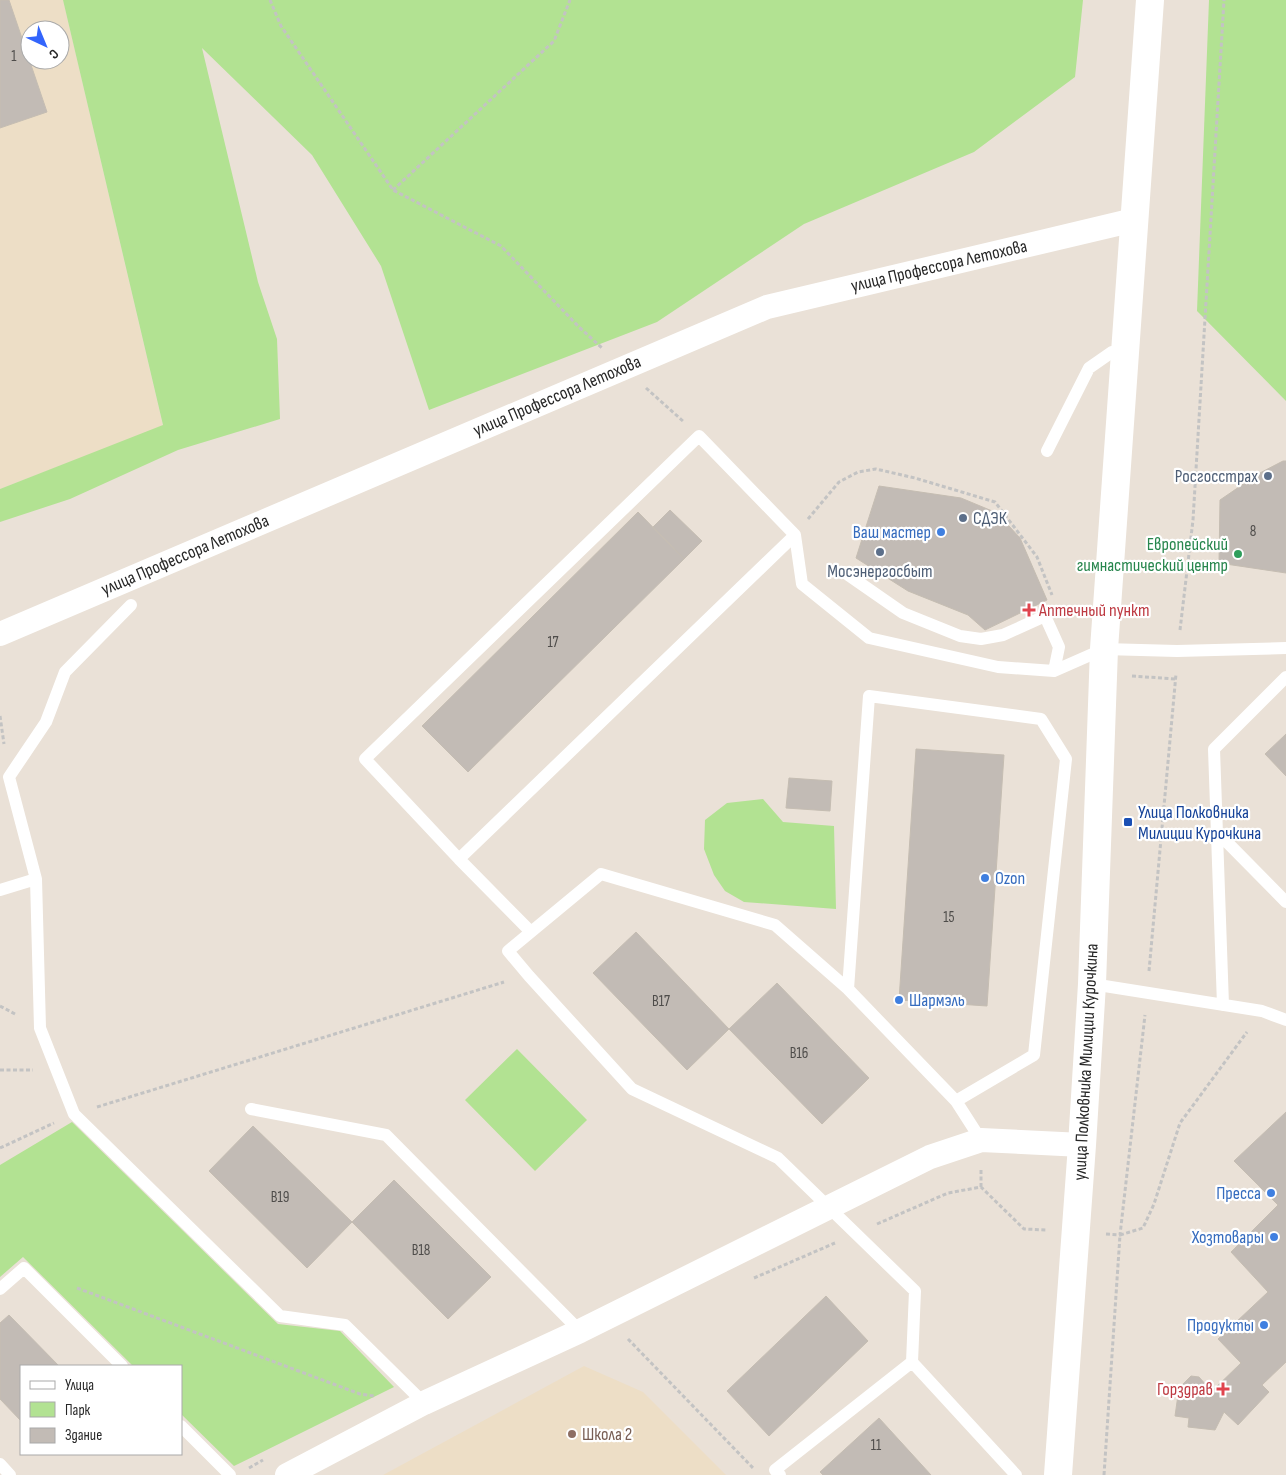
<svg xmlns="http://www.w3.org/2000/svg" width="1286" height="1475" font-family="'Sofia Sans Condensed',sans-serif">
<rect width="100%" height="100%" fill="#eae1d7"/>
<path fill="#eddec6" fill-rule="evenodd" d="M0 0H63L163 426 0 489ZM30 30H60V60H30Z
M584 1366 643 1392 726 1475H383Z"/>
<path fill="#b2e292" d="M63 0H1083L1075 77 974 152 804 224 657 322 429 410 381 266 312 155 202 48 258 282 277 339 280 419 178 450 70 499 0 522V489L163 425Z
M1209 0H1286V401L1197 311Z
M763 799 783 822 834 826 836 909 744 902 725 891 714 875 704 849 705 820 727 803Z
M517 1049 587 1120 535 1171 465 1100Z
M72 1122 278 1324 340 1331 394 1387 234 1466 181 1414V1366H133L23 1257 0 1277V1165Z"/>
<path fill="#c2bbb5" stroke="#c5bdb2" d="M0 0H9L47 112 0 128Z
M1283 461H1286V573L1219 563 1220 500 1258 474Z
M879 486 961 498 997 513 1020 538 1047 600 985 630 968 615 908 591 856 558Z
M670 510 702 541 684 559 653 527Z
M638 512 684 559 468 772 422 726Z
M1286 734V776L1265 754Z
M916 749 1004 755 987 1006 899 1000Z
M789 778 832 781 830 811 786 808Z
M636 932 729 1029 687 1070 593 973Z
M777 983 869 1078 822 1124 729 1029Z
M1286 1112V1362L1262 1385 1269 1392 1238 1425 1224 1412 1215 1430 1188 1427 1189 1418 1175 1416 1179 1388 1191 1376 1199 1377 1207 1386 1208 1395 1241 1363 1218 1339 1268 1292 1231 1252 1278 1205 1234 1161Z
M253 1126 352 1222 307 1268 209 1171Z
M394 1180 491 1277 448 1319 352 1222Z
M826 1296 868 1341 769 1436 727 1391Z
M9 1315 59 1366H21V1421L0 1399V1323Z
M879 1418 931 1475H823L820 1472Z"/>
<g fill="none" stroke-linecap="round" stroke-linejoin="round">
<path stroke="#c3c3c3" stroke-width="3" stroke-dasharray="4 2.5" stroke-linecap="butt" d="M270 0 281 26 393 190 501 246 578 326 602 348
M393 190 554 41 570 0
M646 388 684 422
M808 519 839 482 858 472 876 469 915 478 995 502 1037 557 1052 595
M1180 630 1193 520 1224 0
M1132 676 1176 679
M0 716 4 744
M1149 971 1176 674
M0 1006 17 1015
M0 1070H33
M97 1107 504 982
M0 1148 54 1123
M981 1170V1187
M877 1224 948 1193 981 1187 1024 1229 1047 1230
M1106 1234 1120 1235 1145 1015
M754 1278 835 1243
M77 1288 360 1394 374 1396
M628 1339 754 1469
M249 1468 263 1460
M1104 1475 1120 1235 1143 1228 1154 1204 1180 1123 1247 1032"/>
<path stroke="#fff" stroke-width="12" d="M1047 451 1089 368 1112 352 1125 354
M844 572 903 613 960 636 981 639 1003 635 1045 616 1059 647 1054 671
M131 605 65 672 46 722 9 777 36 879 40 1028 74 1114 280 1316 345 1325 424 1403
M1217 832 1286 902
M459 859 795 535
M0 890 36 879
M531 932 459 859 365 759 699 436 795 535 802 584 869 638 998 667 1054 671 1104 649 1177 651 1286 648
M1092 984 1262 1011 1286 1020
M848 989 775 925 601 874 508 951 529 976 632 1089 778 1158 915 1291 912 1362 1016 1475
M1223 1005 1214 749 1286 677
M956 1101 1034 1055 1066 759 1041 719 869 696 848 989 956 1101 981 1140
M251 1109 386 1135 580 1331
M0 1289 24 1268 122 1366
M181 1426 230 1475
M0 1464 10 1475
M780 1475 775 1470 912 1362"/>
<path stroke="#fff" stroke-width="24" d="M0 634 767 307 1134 220
M287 1475 424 1403 580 1331 930 1157 981 1140 1082 1145"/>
<path stroke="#fff" stroke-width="28" d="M1058 1475 1082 1145 1092 984 1104 649 1150 0"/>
</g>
<g fill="#5c6f8a" stroke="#fff" stroke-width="2">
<circle cx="1268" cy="476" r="5"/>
<circle cx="963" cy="518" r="5"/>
<circle cx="880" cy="552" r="5"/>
</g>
<g fill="#3f7fe0" stroke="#fff" stroke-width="2">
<circle cx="941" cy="532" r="5"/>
<circle cx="985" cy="878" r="5"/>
<circle cx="899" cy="1000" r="5"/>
<circle cx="1271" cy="1193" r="5"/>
<circle cx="1274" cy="1237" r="5"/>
<circle cx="1264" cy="1325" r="5"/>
</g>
<circle fill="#2e9e5b" stroke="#fff" stroke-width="2" cx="1238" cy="554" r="5"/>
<g fill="#e0444e" stroke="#fff" stroke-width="2">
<path d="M1026.5 602.5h5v5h5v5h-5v5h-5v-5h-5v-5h5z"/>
<path d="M1220.5 1381.5h5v5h5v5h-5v5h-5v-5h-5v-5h5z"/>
</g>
<rect fill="#1a4fb4" stroke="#fff" stroke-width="2" x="1123" y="817" width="10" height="10" rx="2.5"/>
<circle fill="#8d6e63" stroke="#fff" stroke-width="2" cx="572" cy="1434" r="5"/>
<g text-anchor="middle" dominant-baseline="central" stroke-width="4.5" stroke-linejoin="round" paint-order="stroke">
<g font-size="15" fill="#4e4c4a">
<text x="14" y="56">1</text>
<text x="1253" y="531">8</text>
<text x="553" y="642">17</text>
<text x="949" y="917">15</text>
<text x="661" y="1001">В17</text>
<text x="799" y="1053">В16</text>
<text x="280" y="1197">В19</text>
<text x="421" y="1250">В18</text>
<text x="876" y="1445">11</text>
</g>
<g font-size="18" fill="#272727" stroke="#fff">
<text transform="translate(939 266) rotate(-13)">улица Профессора Летохова</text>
<text transform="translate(557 396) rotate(-23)">улица Профессора Летохова</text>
<text transform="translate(185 555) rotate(-23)">улица Профессора Летохова</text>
<text transform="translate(1086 1062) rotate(-87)">улица Полковника Милиции Курочкина</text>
</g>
<g font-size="18" fill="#4e5e75" stroke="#fff" text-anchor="end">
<text x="1258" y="476">Росгосстрах</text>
<text x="973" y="518" text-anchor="start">СДЭК</text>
<text x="880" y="571" text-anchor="middle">Мосэнергосбыт</text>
</g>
<g font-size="18" fill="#366cbe" stroke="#fff" text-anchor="end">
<text x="931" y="532">Ваш мастер</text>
<text x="995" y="878" text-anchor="start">Ozon</text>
<text x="909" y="1000" text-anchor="start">Шармэль</text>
<text x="1261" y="1193">Пресса</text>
<text x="1264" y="1237">Хозтовары</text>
<text x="1254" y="1325">Продукты</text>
</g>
<g font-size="18" fill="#27864d" stroke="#fff" text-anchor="end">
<text x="1228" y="544">Европейский<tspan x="1228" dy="21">гимнастический центр</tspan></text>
</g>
<g font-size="18" fill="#be3a42" stroke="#fff" text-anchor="start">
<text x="1039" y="610">Аптечный пункт</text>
<text x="1213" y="1389" text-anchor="end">Горздрав</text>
</g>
<g font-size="18" fill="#164399" stroke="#fff" text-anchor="start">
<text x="1138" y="812">Улица Полковника<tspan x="1138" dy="21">Милиции Курочкина</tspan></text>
</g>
<g font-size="18" fill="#785e54" stroke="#fff" text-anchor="start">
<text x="582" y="1434">Школа 2</text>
</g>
</g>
<rect x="20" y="1365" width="162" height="90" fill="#ffffff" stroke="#a9a9a9"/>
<rect x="30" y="1381" width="25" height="8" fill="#ffffff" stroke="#a9a9a9"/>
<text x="65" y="1390" font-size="15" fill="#272727">Улица</text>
<rect x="30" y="1402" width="25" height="15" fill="#b2e292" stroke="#a9a9a9"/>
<text x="65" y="1415" font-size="15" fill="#272727">Парк</text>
<rect x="30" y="1428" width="25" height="15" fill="#c2bbb5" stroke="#a9a9a9"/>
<text x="65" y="1440" font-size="15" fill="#272727">Здание</text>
<g transform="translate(45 45) rotate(136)"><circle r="24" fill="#ffffff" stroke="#a9a9a9"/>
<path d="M0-4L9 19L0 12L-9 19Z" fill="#3365fc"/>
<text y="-8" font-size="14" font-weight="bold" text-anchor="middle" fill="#272727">С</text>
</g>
</svg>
